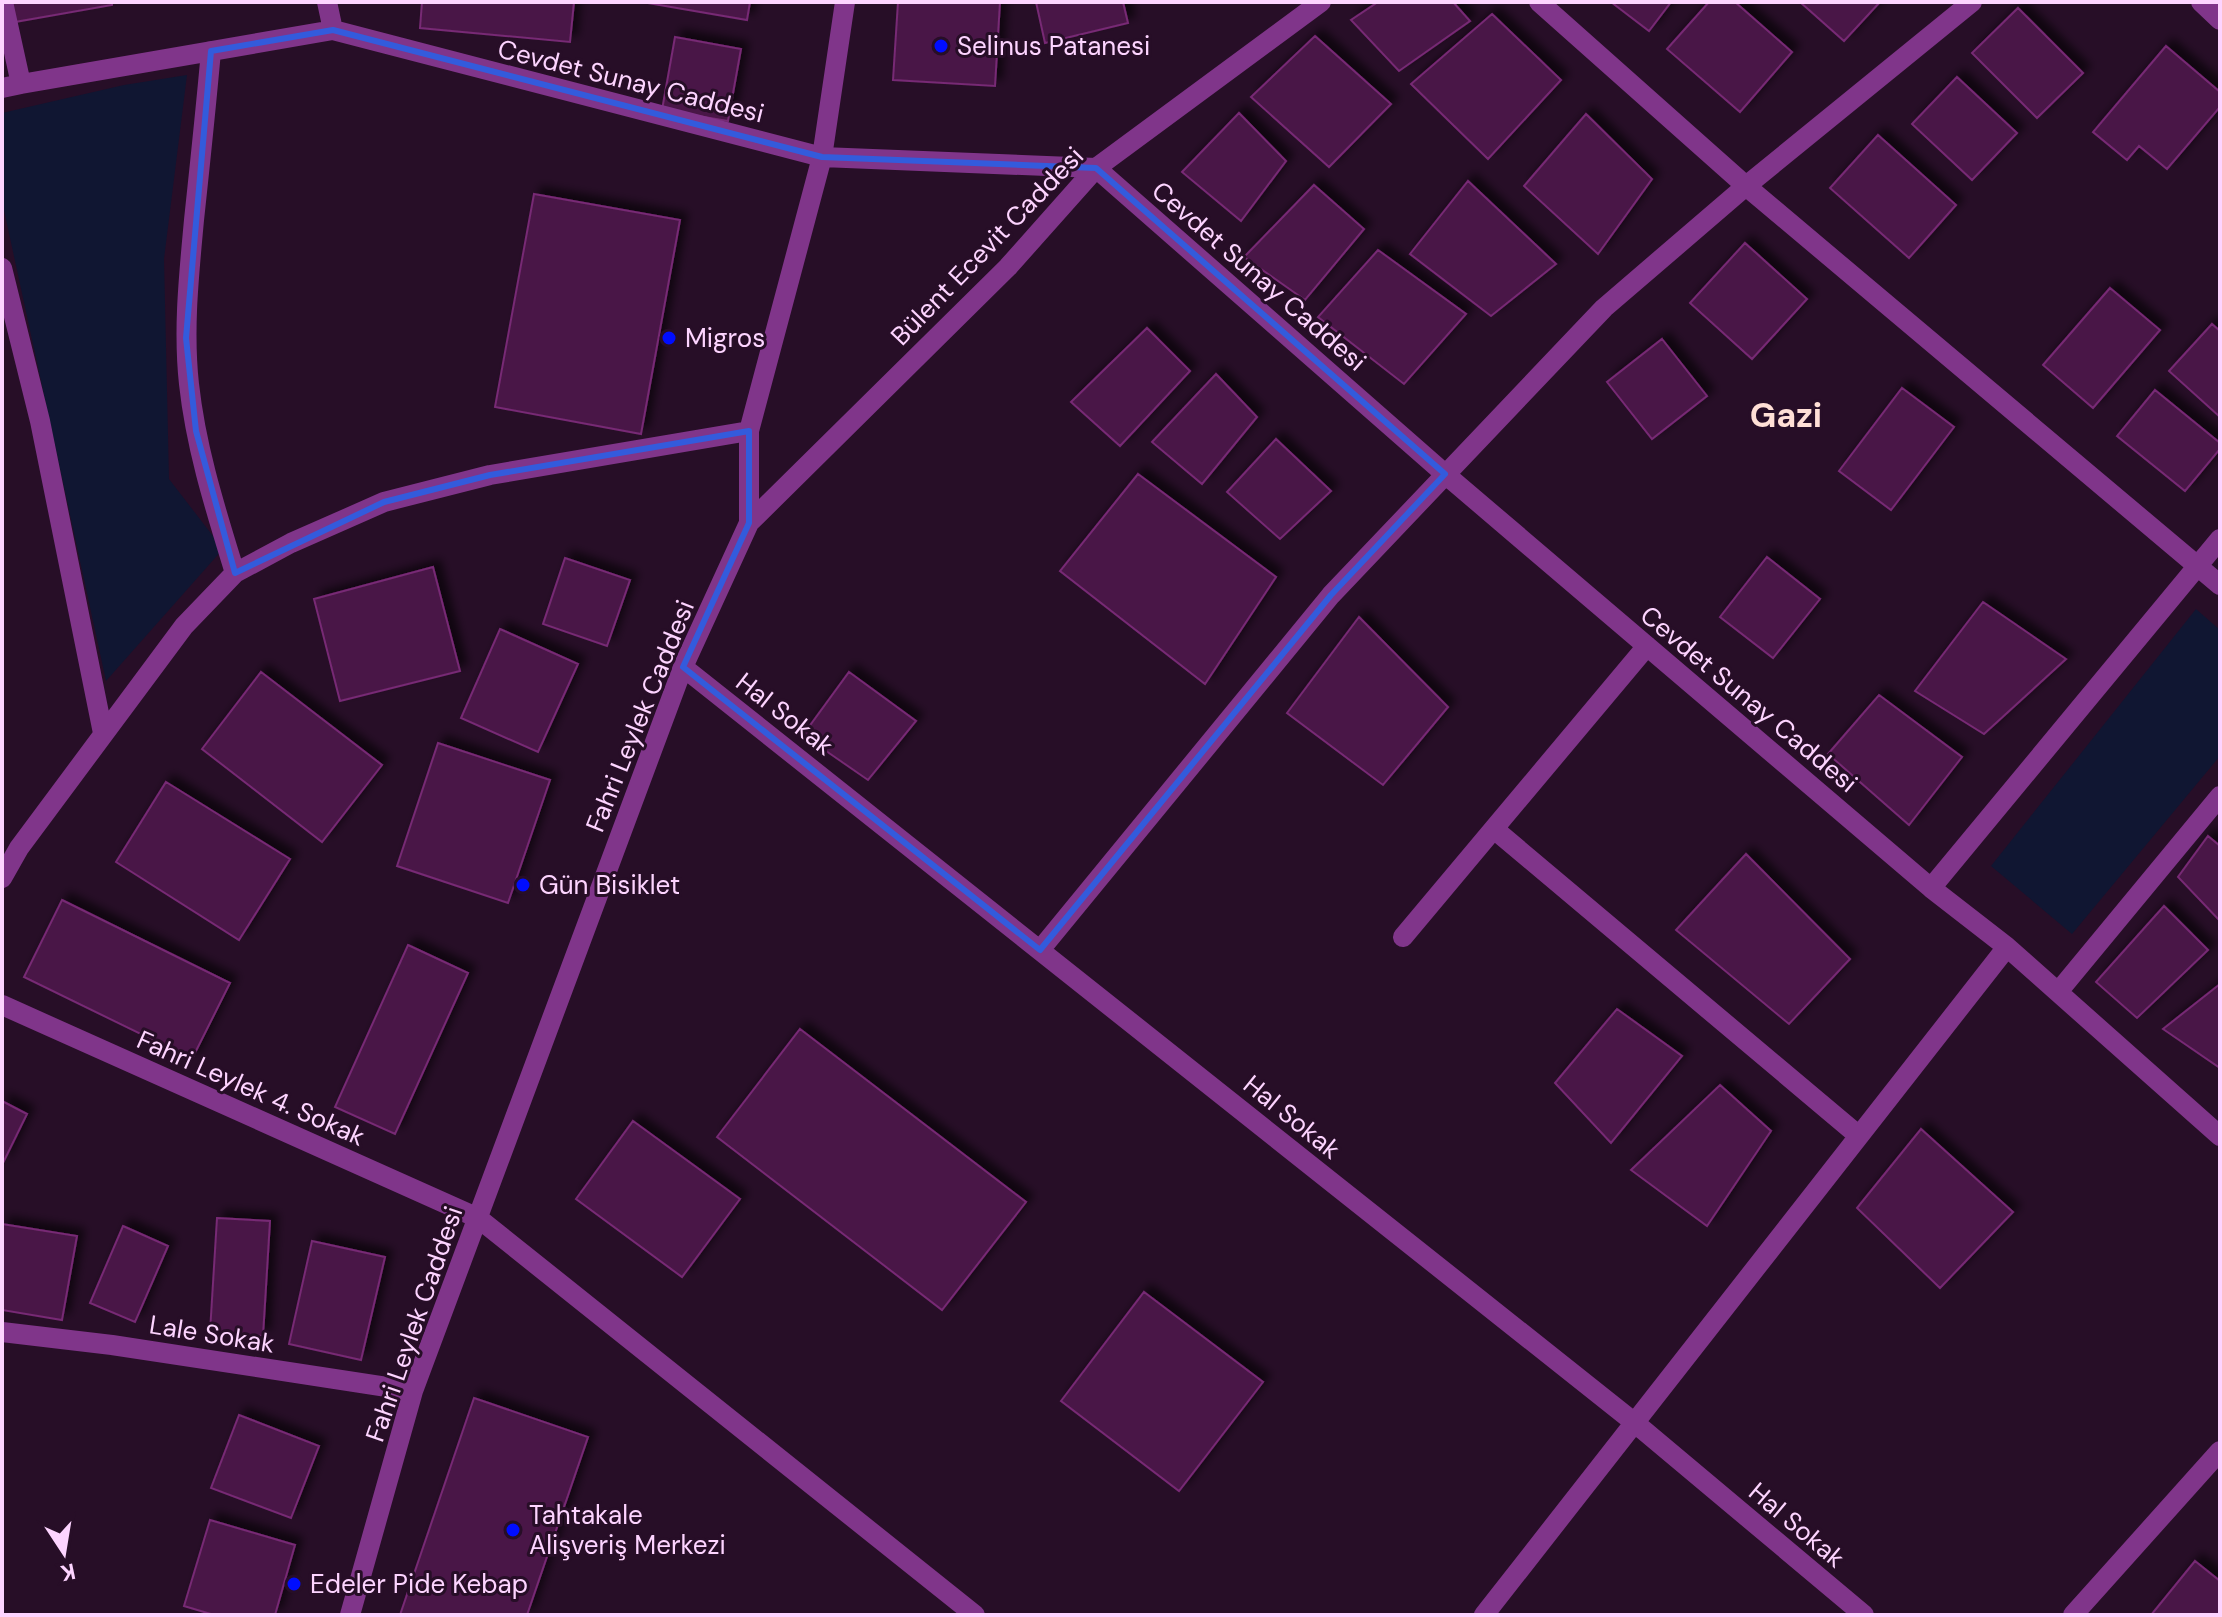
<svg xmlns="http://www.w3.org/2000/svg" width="2222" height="1617" font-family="'DM Sans',sans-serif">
<defs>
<filter id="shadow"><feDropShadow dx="7" dy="-7" stdDeviation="4" flood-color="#0009"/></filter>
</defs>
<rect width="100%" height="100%" fill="#270e27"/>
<path fill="#101632" d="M187 75 164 259 169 479 223 549 106 681 2 201V113L124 85Z
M2196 609 2220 630V756L2072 934 1991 866Z"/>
<path fill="#4a1847" stroke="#772974" stroke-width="2" filter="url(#shadow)" d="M12 2H112V5L15 22Z
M422 2H574L570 42 420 28Z
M642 2H750L747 20Z
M898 2H1000L995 86 893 80Z
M1036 2H1123L1128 23 1045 43Z
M1378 2H1453L1470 21 1399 71 1351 20Z
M1611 2H1671L1649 31Z
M1709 2H1735L1792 52 1740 112 1667 49Z
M1800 2H1880L1844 41Z
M2018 8 2083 73 2037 118 1972 53Z
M1492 14 1561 80 1488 159 1411 84Z
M1315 36 1391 104 1329 167 1251 97Z
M675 37 741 49 728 121 662 110Z
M2166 46 2220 92V107L2167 169 2139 146 2127 160 2093 132Z
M1957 77 2017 133 1972 180 1912 124Z
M1239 113 1286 161 1241 221 1182 172Z
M1586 114 1652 179 1598 254 1524 186Z
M1878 135 1956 205 1909 258 1830 188Z
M1468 181 1556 264 1491 316 1410 254Z
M1314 185 1364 229 1305 300 1244 257Z
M534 194 680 220 641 434 495 407Z
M1745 243 1807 299 1752 359 1690 303Z
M1378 250 1466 314 1404 384 1318 317Z
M2110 288 2160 330 2093 408 2043 365Z
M2212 324 2220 331V417L2169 371Z
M1147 328 1190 371 1120 446 1071 402Z
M1662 339 1707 396 1652 439 1607 382Z
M1216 374 1257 417 1202 484 1152 442Z
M1902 388 1954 427 1891 510 1839 471Z
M2155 390 2220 443V449L2185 491 2117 436Z
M1276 439 1331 491 1280 539 1227 492Z
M1138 474 1276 577 1205 684 1060 571Z
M1767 557 1820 599 1773 658 1720 617Z
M565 558 630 580 607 646 543 624Z
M433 567 460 671 340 701 314 599Z
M1983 602 2066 659 1984 734 1915 691Z
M1359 617 1448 707 1383 785 1287 713Z
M500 629 578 664 538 752 461 718Z
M261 672 382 765 322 842 202 749Z
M849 672 916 721 868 780 803 735Z
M1879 695 1962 757 1909 825 1828 754Z
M438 743 550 780 508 903 397 866Z
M166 782 290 859 239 940 116 862Z
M2208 836 2220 846V921L2178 877Z
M1746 854 1850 959 1789 1024 1676 930Z
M62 900 230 983 192 1059 24 977Z
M2164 906 2208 950 2137 1018 2096 982Z
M408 945 468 973 395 1134 335 1107Z
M2220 984V1068L2163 1029Z
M1617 1009 1682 1056 1611 1143 1555 1083Z
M800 1029 1026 1202 942 1310 717 1137Z
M1720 1085 1771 1131 1707 1226 1631 1170Z
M2 1101 27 1114 2 1165Z
M633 1121 740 1199 682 1277 576 1199Z
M1921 1129 2013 1212 1940 1288 1857 1208Z
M217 1218 270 1221 263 1336 210 1332Z
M2 1224 77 1236 62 1320 2 1310Z
M123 1226 168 1246 135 1322 90 1303Z
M312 1241 385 1257 361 1360 289 1344Z
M1144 1292 1263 1382 1179 1491 1061 1401Z
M474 1398 588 1437 527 1615H400Z
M239 1415 319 1446 291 1518 211 1488Z
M210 1520 295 1545 275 1615H214L184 1606Z
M2195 1561 2220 1581V1615H2151Z"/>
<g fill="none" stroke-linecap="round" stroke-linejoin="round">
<path stroke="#80358a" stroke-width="20" d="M327 2 333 30
M1539 2 1746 186 2220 585
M2201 2 2220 20
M211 51C206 107 200 164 194 220 189 275 183 329 189 384 196 449 216 511 235 573
M21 84 333 30 822 157 1096 168 1445 474 1931 888 2007 947 2220 1136
M2 88 21 84 3 2
M2 268 40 421 103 733
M749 523 1008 267 1096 168 1321 2
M683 667 1635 1423 1864 1615
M1494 829 1859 1136
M2 878 19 848 184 626 235 573 291 543 384 502 490 475 749 431
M1931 888 2220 539
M1403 937 1647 646
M1040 950 1331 595 1604 308 1746 186 1972 2
M2058 992 2220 796
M2 1005 478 1218 975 1615
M2 1332 112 1345 413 1391
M350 1615 413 1391 683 667 749 523V431L822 157 845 2
M1484 1615 2007 947
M2073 1615 2220 1451"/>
</g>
<path fill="none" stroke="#335bdc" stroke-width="6" stroke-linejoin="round" d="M333 30 822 157 1096 168 1445 474 1331 595 1040 950 683 667 749 523V431L490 475 384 502 235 573 196 431 186 338 211 51Z"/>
<g fill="#000dff" stroke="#270e27" stroke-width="3">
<circle cx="941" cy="46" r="8"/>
<circle cx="669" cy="338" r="8"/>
<circle cx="523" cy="885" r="8"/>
<circle cx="513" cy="1530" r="8"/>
<circle cx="294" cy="1584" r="8"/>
</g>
<g text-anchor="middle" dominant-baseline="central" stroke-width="6" stroke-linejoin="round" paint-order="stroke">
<g font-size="26" fill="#fdd4ff" stroke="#270e27" text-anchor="start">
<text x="957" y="46">Selinus Patanesi</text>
<text x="685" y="338">Migros</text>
<text x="539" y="885">Gün Bisiklet</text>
<text x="529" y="1515">Tahtakale<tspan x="529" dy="30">Alişveriş Merkezi</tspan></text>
<text x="310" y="1584">Edeler Pide Kebap</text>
</g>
<g font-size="26" fill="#fdd4ff" stroke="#270e27">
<text transform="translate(631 81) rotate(14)">Cevdet Sunay Caddesi</text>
<text transform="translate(987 246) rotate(-46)">Bülent Ecevit Caddesi</text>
<text transform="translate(1259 276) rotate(41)">Cevdet Sunay Caddesi</text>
<text transform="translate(1749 699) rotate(40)">Cevdet Sunay Caddesi</text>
<text transform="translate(785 714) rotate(38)">Hal Sokak</text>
<text transform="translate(640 716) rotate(-68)">Fahri Leylek Caddesi</text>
<text transform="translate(251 1088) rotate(24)">Fahri Leylek 4. Sokak</text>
<text transform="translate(1292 1117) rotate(39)">Hal Sokak</text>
<text transform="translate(414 1324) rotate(-71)">Fahri Leylek Caddesi</text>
<text transform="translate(212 1334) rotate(9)">Lale Sokak</text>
<text transform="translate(1797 1525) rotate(40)">Hal Sokak</text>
</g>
<g font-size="34" font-weight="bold" fill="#ffdfd6" stroke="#270e27">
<text x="1786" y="415">Gazi</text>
</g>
</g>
<rect width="2222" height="1617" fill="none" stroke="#fdd4ff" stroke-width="8"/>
<g transform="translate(64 1553) rotate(168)" stroke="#270e27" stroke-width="6" paint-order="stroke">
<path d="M0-6L14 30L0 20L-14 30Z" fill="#fdd4ff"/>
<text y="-12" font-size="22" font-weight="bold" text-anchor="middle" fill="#fdd4ff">K</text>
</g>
</svg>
